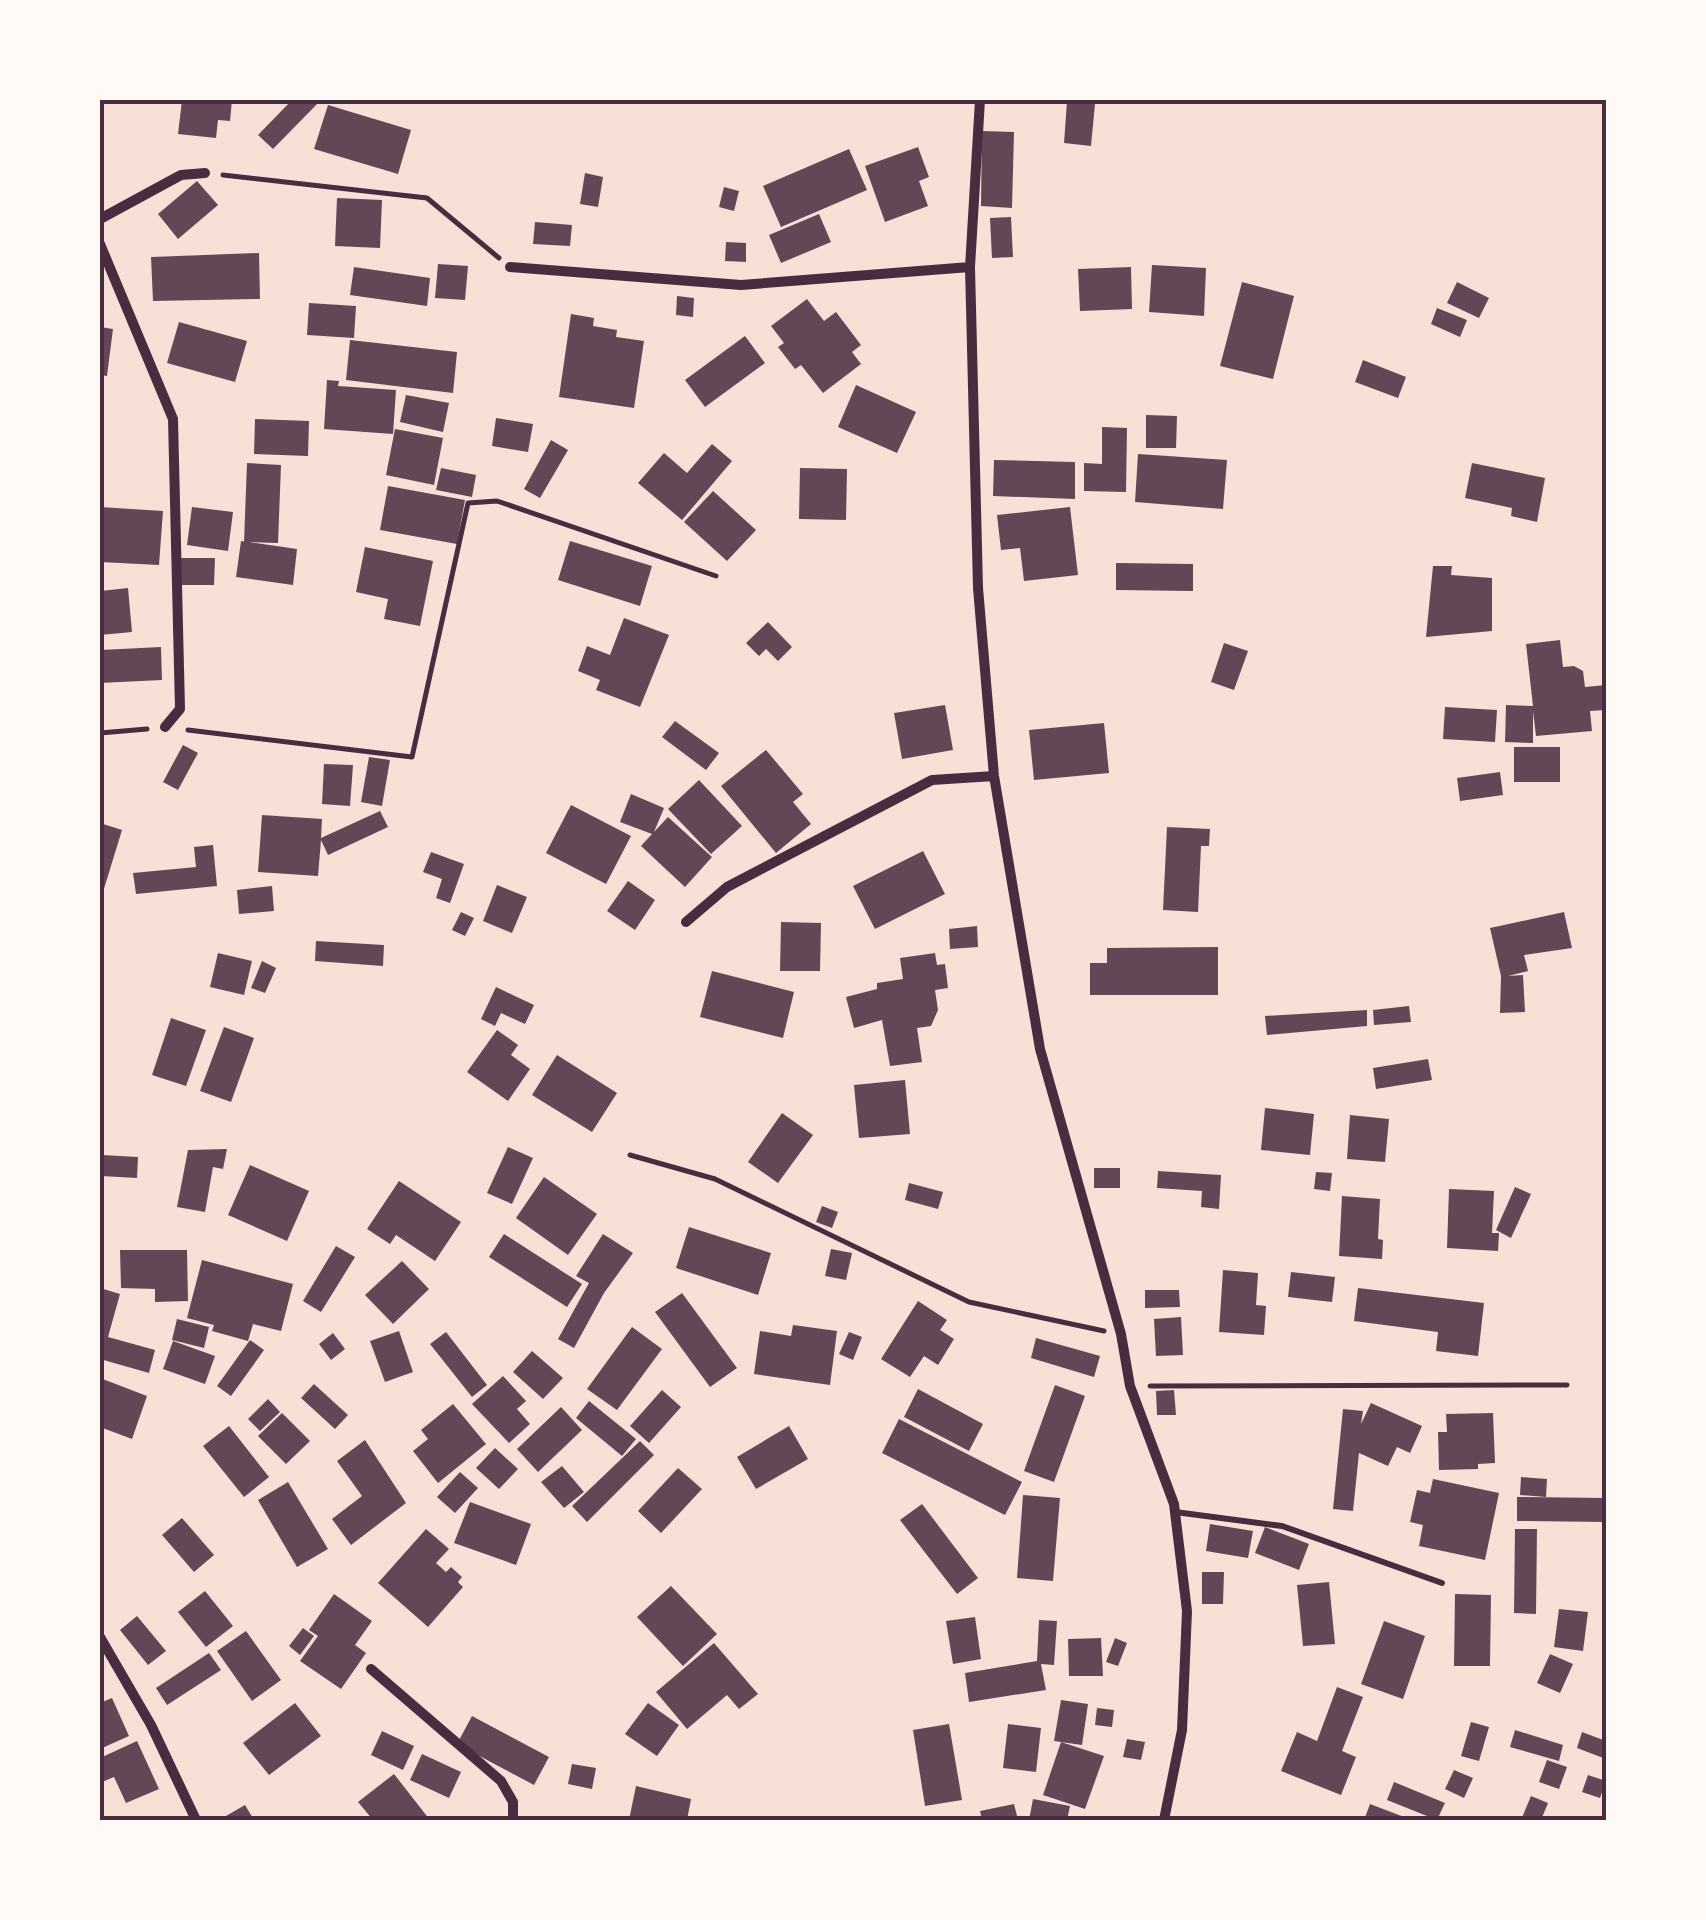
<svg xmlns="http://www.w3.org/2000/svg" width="1706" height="1920" font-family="'Fira Sans Condensed',sans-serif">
<rect width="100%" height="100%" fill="#f7e1d7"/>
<path fill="#644757" d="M182 100H232L230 121 218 120 216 138 178 134Z
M292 100H321L273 149 258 135Z
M1067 101 1095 104 1091 146 1064 143Z
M328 105 411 130 398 174 314 149Z
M982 131 1014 132 1012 208 981 206Z
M918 147 929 177 919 181 928 206 885 222 865 166Z
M849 149 867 190 781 227 763 186Z
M585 173 603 177 598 207 580 204Z
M197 181 218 205 178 239 158 214Z
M724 187 739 191 734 211 719 207Z
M337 198 382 200 380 248 335 246Z
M819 214 831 242 781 263 769 235Z
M1011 217 1013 257 992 258 990 218Z
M535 222 572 225 570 246 533 244Z
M726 242 746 243V262L725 261Z
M259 253 260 299 153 301 151 257Z
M438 264 468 266 465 300 435 298Z
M1152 265 1206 268 1204 316 1149 312Z
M354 267 430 278 427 306 350 295Z
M1131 267 1132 309 1080 311 1078 269Z
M1242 282 1294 296 1273 379 1220 366Z
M1457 282 1489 298 1479 318 1447 303Z
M677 296 694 298 693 317 676 315Z
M807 299 824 321 836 312 861 345 852 352 861 364 823 393 801 365 795 369 778 347 784 343 771 326Z
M309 303 356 306 354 338 307 335Z
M1437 308 1467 320 1460 337 1431 324Z
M571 314 594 318 593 326 617 330 616 337 644 341 634 408 559 397Z
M179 322 247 341 235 382 167 363Z
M100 327 113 329 107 376 100 375Z
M745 336 765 363 705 407 685 380Z
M350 340 457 352 453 393 346 380Z
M1363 360 1406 377 1398 398 1355 382Z
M327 380 339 381 338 386 396 390 393 434 324 429Z
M856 385 916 412 897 453 838 427Z
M406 395 449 403 443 432 400 422Z
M1146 415 1177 416 1176 448H1146Z
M496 418 533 424 528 452 492 446Z
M255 419 309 421 308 456 254 454Z
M1102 427 1127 428 1126 492 1084 491V463L1102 464Z
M395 429 443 438 434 485 386 475Z
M551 440 568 450 540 498 524 489Z
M712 444 732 461 682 520 638 483 664 453 687 473Z
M1138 454 1227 460 1223 509 1135 502Z
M994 460 1075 462V499L993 496Z
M247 463 281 465 278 543 244 542Z
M1472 463 1545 478 1537 522 1511 516 1512 508 1465 498Z
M441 468 476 475 472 497 436 490Z
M800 468 847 469 846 520 799 519Z
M388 486 465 500 457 544 380 530Z
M713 491 756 530 727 561 684 522Z
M100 507 163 511 159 565 100 562Z
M192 507 233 512 228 551 187 545Z
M1070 507 1078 575 1024 581 1020 548 1001 550 997 515Z
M241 541 297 549 293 585 236 577Z
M570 541 652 566 640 606 558 580Z
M365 547 433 561 420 626 384 619 388 599 356 592Z
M181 558H215L214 585H181Z
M1116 563 1193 564V591L1116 590Z
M1433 566H1452L1451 575 1492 578V631L1426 637Z
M128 588 132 632 100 635V591Z
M624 618 669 635 640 707 596 690 600 680 578 671 587 646 610 655Z
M768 622 792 647 778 661 766 649 759 656 746 643Z
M1560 640 1563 667 1574 666 1583 671 1585 687 1606 685V710L1590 711 1592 731 1536 736 1533 711V743L1505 742 1506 705 1533 706 1526 644Z
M1224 643 1248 651 1234 690 1211 682Z
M161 647 162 680 100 683V650Z
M945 705 953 750 902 759 894 713Z
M1445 707 1497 710 1495 742 1443 739Z
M675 721 719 753 706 770 662 737Z
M1104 723 1109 773 1034 780 1029 730Z
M183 745 198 753 178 790 163 782Z
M1514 747H1560V782H1514Z
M766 750 803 794 793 802 811 824 776 853 721 786Z
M369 757 390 760 382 806 361 802Z
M324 764 353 765 350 806 322 804Z
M1500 772 1503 795 1460 801 1457 778Z
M699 780 742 826 711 854 668 809Z
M631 794 664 808 654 832 668 817 712 857 685 887 641 846 652 834 620 822Z
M571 805 631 836 606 884 546 853Z
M380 811 388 827 328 855 321 840 318 876 258 872 262 815 322 819 321 838Z
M100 823 122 830 103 892 100 891Z
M1167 827 1210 829 1209 846H1201L1198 912 1163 910Z
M213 845 217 886 136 894 133 873 196 867 194 847Z
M923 851 945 894 875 929 853 886Z
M431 852 464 864 450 903 436 898 442 879 423 872Z
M628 881 655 900 635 930 607 911Z
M497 885 527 897 512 933 483 921Z
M272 886 274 911 239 914 237 890Z
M461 912 474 918 465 936 452 930Z
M1564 912 1572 948 1524 955 1528 971 1508 976 1523 975 1525 1012 1500 1013 1501 976 1490 928Z
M781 922 821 923 820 971H780Z
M977 926 978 947 950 949 949 929Z
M316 941 384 945 383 966 315 961Z
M1218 947V995H1090V963H1107V948Z
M218 953 252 961 244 995 210 987Z
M935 953 937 965 945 964 948 988 935 990 938 1010 931 1026 917 1028 922 1062 890 1066 882 1020 854 1028 846 997 877 989V983L903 979 900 958Z
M262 961 276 968 265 993 251 988Z
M712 971 794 992 783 1038 700 1017Z
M496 987 534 1005 525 1024 501 1013 495 1026 481 1019Z
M1409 1006 1411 1022 1374 1025 1373 1010Z
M1367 1010V1026L1267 1035 1265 1016Z
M171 1018 206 1030 186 1086 152 1075Z
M224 1027 254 1038 231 1102 200 1091Z
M497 1030 518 1045 511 1055 530 1069 508 1101 467 1072Z
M557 1055 617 1093 592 1132 532 1095Z
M1428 1059 1432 1080 1376 1089 1373 1068Z
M905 1080 910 1134 859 1138 854 1085Z
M1265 1108 1314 1114 1310 1155 1261 1150Z
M782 1113 813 1135 778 1183 748 1162Z
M1350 1115 1389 1119 1385 1162 1347 1159Z
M508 1147 533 1158 512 1204 487 1193Z
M227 1149 223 1169 213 1167 205 1212 177 1207 188 1150Z
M102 1155 138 1157 137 1178 101 1176Z
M250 1165 309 1191 287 1241 228 1215Z
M1094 1168H1120V1188H1094Z
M1158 1171 1221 1175 1219 1209 1201 1207 1202 1191 1157 1188Z
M1316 1172 1332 1173 1330 1191 1314 1189Z
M544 1177 597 1214 568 1255 516 1218Z
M399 1181 461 1222 435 1261 396 1235 390 1244 367 1229Z
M909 1183 943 1192 938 1209 905 1200Z
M1515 1187 1531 1194 1511 1238 1496 1230Z
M1449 1189 1494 1191 1492 1233H1499L1498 1251 1447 1248Z
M1342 1196 1380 1199 1378 1239 1383 1240 1382 1259 1339 1256Z
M822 1206 838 1212 832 1228 816 1222Z
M689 1227 771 1253 758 1295 676 1268Z
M504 1234 582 1284 567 1307 489 1257Z
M603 1234 633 1253 604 1293 574 1348 558 1339 589 1283 576 1276Z
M336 1246 355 1257 321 1312 303 1301Z
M831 1249 852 1253 846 1280 825 1276Z
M120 1250H187L188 1301 155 1302V1289L121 1288Z
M202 1260 293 1284 281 1331 253 1324 248 1341 212 1331 214 1325 187 1318Z
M402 1261 429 1289 393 1324 365 1295Z
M1223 1270 1258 1273 1256 1305 1266 1306 1264 1335 1219 1332Z
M1291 1272 1335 1277 1332 1302 1288 1297Z
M100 1288 120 1294 108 1337 155 1350 149 1373 100 1359Z
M1358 1288 1484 1303 1478 1356 1436 1351 1438 1332 1354 1321Z
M1145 1290H1179L1180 1307 1145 1308Z
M682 1293 737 1368 710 1387 655 1312Z
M918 1301 947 1320 940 1330 954 1339 938 1365 924 1356 910 1377 881 1359Z
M1181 1317 1183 1355 1156 1356 1154 1319Z
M177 1319 209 1327 204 1348 172 1340Z
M793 1325 837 1331 830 1385 754 1374 760 1331 791 1336Z
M632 1327 662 1349 617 1410 587 1389Z
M399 1331 413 1372 385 1382 370 1341Z
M446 1332 487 1385 472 1397 430 1344Z
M849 1332 862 1337 853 1360 839 1354Z
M333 1333 345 1349 331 1360 319 1344Z
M1036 1338 1100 1356 1094 1377 1031 1358Z
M250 1340 264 1350 231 1396 217 1386Z
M173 1341 215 1356 205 1384 163 1369Z
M532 1351 563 1378 543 1399 513 1372Z
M503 1376 526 1401 517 1409 530 1424 509 1443 472 1404Z
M100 1378 147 1396 132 1439 100 1427Z
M314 1384 348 1415 335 1429 301 1398Z
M1055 1385 1085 1396 1054 1482 1024 1471Z
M918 1389 983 1424 969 1451 904 1417Z
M662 1390 681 1407 649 1443 630 1426Z
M1174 1390 1176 1415H1157L1156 1391Z
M268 1399 280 1412 260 1431 248 1419Z
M589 1401 636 1439 622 1456 576 1418Z
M1371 1403 1422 1426 1410 1453 1397 1447 1388 1466 1359 1453 1353 1511 1333 1509 1343 1409 1363 1411 1361 1424Z
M453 1404 486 1444 438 1483 413 1451 428 1439 421 1430Z
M561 1407 582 1430 538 1472 517 1449Z
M282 1413 310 1441 286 1464 258 1436Z
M1493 1413 1495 1463 1478 1464V1469L1439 1470 1438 1432H1447L1446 1414Z
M899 1419 1022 1482 1005 1515 882 1453Z
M229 1426 269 1477 244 1497 203 1446Z
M789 1426 808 1459 756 1489 737 1457Z
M365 1440 406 1503 351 1545 332 1519 362 1496 337 1461Z
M640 1441 654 1455 587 1522 572 1506Z
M495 1448 518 1469 499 1489 476 1468Z
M562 1466 584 1492 564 1508 541 1482Z
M678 1468 702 1489 661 1533 638 1511Z
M460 1472 478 1488 455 1513 437 1497Z
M1521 1477 1547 1479 1546 1497 1520 1495Z
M1433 1479 1499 1493 1485 1560 1419 1546 1423 1525 1410 1522 1417 1490 1430 1493Z
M288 1482 328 1549 297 1567 258 1500Z
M1023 1495 1060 1498 1053 1581 1017 1578Z
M1517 1497 1606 1498V1522L1517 1521Z
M470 1502 531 1524 516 1565 454 1543Z
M922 1504 978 1578 957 1594 900 1520Z
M182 1518 214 1555 194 1572 162 1535Z
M1210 1524 1253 1531 1248 1558 1206 1551Z
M1265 1527 1309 1544 1299 1570 1255 1553Z
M426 1529 449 1549 436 1563 446 1572 451 1567 462 1577 458 1582 463 1587 428 1627 378 1583Z
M1515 1529H1537L1536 1614 1514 1613Z
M1202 1572H1224L1223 1604H1202Z
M1329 1582 1335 1644 1303 1646 1297 1585Z
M671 1586 717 1634 683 1666 637 1617Z
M205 1591 233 1626 206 1647 178 1612Z
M334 1594 372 1621 355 1645 366 1653 341 1689 300 1661 318 1636 309 1630Z
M1455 1594 1491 1595 1490 1666H1454Z
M1559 1609 1588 1612 1583 1651 1554 1647Z
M137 1616 166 1651 148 1665 120 1630Z
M975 1617 981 1659 953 1664 946 1621Z
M1039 1620 1057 1621 1054 1665 1041 1664 1046 1690 969 1702 965 1673 1037 1661Z
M1384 1621 1425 1636 1403 1699 1361 1684Z
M303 1628 314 1636 300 1655 289 1646Z
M246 1631 281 1680 252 1701 217 1651Z
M1101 1638 1103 1676H1069L1068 1639Z
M1115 1638 1127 1643 1118 1666 1106 1662Z
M714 1643 758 1694 739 1709 727 1695 687 1729 656 1692Z
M209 1653 221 1670 167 1705 156 1688Z
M1550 1654 1573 1664 1560 1693 1537 1683Z
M1337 1687 1363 1697 1342 1751 1356 1757 1341 1795 1281 1771 1297 1732 1317 1741Z
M112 1698 129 1736 100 1749V1703Z
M1061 1700 1088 1704 1082 1745 1054 1741Z
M295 1703 321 1736 269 1775 243 1743Z
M648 1703 679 1725 657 1756 625 1734Z
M1097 1708 1114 1710 1112 1727 1095 1725Z
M472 1716 549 1757 534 1785 457 1744Z
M1471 1722 1489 1727 1479 1761 1461 1756Z
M949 1724 962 1800 925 1806 913 1730Z
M1008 1724 1041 1728 1036 1772 1003 1768Z
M1515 1730 1563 1745 1559 1761 1510 1747Z
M382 1731 414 1746 403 1770 371 1755Z
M1582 1732 1606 1741V1759L1577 1748Z
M1127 1739 1145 1742 1141 1760 1123 1757Z
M137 1741 159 1789 126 1803 114 1777 100 1783V1758Z
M1061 1742 1104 1756 1085 1809 1043 1795Z
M422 1754 461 1772 449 1798 410 1780Z
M1547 1760 1567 1767 1559 1789 1539 1782Z
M572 1764 596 1768 592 1789 568 1784Z
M1454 1770 1473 1778 1464 1798 1445 1789Z
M394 1774 430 1820H373L358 1802Z
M1588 1775 1606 1781 1600 1798 1582 1792Z
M1394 1782 1445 1803 1437 1820 1387 1800Z
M636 1786 691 1799 687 1820H629Z
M1531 1796 1548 1803 1541 1820H1521Z
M1033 1799 1070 1806 1067 1820H1029Z
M1014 1804 1018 1820H982L980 1811Z
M1370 1804 1412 1820H1364Z
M245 1805 254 1820H219Z"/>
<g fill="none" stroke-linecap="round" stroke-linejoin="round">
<path stroke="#4a2c40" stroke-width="5" d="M223 175 427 198 499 258
M188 730 412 757 468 503 497 501 716 576
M100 733 147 729
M630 1155 715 1179 969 1302 1104 1331
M1150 1386 1567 1385"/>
<path stroke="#4a2c40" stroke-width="6" d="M1175 1512 1282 1526 1442 1583"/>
<path stroke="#4a2c40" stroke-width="10" d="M980 100 970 267 978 588 994 776 1040 1049 1121 1334 1130 1386 1174 1504 1187 1611 1182 1730 1164 1820
M100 219 181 175 205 173
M100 244 173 419 180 709 165 727
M510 267 741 285 970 267
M686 922 727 887 932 780 994 776
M100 1637 151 1725 196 1820
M371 1669 501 1781 513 1802V1820"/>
</g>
<rect width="1706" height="1920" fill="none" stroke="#fffaf5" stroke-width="205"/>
<rect x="102" y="102" width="1502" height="1716" fill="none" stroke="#4a2c40" stroke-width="4"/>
</svg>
